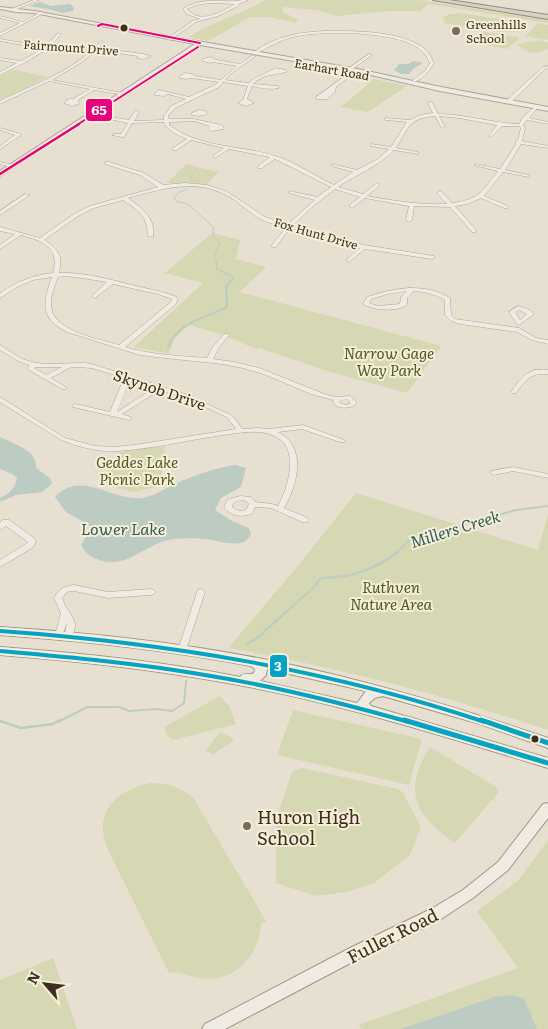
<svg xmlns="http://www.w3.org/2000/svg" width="548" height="1029" font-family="Literata,serif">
<rect width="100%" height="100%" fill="#e7e0d1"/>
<path fill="#d6d7b3" d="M266 0H418L548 20V23L429 4 420 11H389L337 16 316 10 284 7 282 11 298 20 296 23 269 17H250L208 41 189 37C212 21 241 15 266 0Z
M460 13 518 22 526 27 523 31 502 32 443 23 445 21 442 18 449 14Z
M538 23 548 25V40L525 36Z
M483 32 518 37 520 38 507 49 471 42Z
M542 40 548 44V48C535 57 528 53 516 44Z
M15 70 48 77 0 100V76Z
M374 79 407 86 368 112 341 107Z
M186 164 219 172 207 184 167 183Z
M212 233 240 240 236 259 266 267 240 292 441 346 407 393 330 372 259 348 256 349 221 334 189 325 174 339 169 354 134 347 203 283 165 273Z
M165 445 160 486 133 492 100 483 120 452Z
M356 493 538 550 548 514V730C443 695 337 667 228 648L297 567Z
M220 696 230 707 236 724 173 740 169 738 164 727Z
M293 710 422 739 409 785 277 755Z
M220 732 234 739C228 747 220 747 214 755L205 751Z
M430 747 496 787 498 793 455 843C415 816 402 791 430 747Z
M302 768 398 789 403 793 421 827 410 855 374 883 347 892 316 896 276 883V819L292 772Z
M151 783C168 783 181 787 194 799L266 921 261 924C259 957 233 984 198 978 188 977 179 970 169 973L107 848C93 812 116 790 151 783Z
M548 840V1029H537L524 998 510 995 494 997 400 1029H363L358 1025 518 968 477 911 518 881Z
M53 958 77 1029H0V980Z"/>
<path fill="#bcccc2" d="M40 2 51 6 70 4 74 8 73 11 62 13 48 9 29 6Z
M414 61 423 63 414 68 409 74H401L394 70 399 64H408Z
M0 437C13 444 38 450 36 468L50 478 52 484 42 492 16 495 0 502V498C10 493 15 489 17 478L12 474 0 469Z
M235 465 246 468 241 487 221 498 215 510 232 521 249 528 251 534C249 538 245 543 240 543 229 545 215 540 205 539 195 538 184 538 174 539 147 542 130 568 102 561 92 558 86 554 81 545L92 527 66 512 55 497C81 469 111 501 142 498 155 496 165 488 177 483 196 475 215 468 235 465Z
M510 995 524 998 537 1029H400L494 997Z"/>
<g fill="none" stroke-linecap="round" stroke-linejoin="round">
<path stroke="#bcccc2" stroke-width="1" d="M191 181V176L197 170
M188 189 179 192 174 198 176 201 188 204 213 227 214 237 220 244 214 256 217 264 216 269 232 276 233 281"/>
<path stroke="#bcccc2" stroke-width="2" d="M168 348C178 321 204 319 227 307L226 286 233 279
M246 644 255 640 313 588 321 578C354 578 388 566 409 540L516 510 548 506
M0 721 2 722
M58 722 87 707H119L129 711 156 709 172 711 184 703 186 681"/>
<path stroke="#bcccc2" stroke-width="2.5" d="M0 721 21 728 53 724 60 720"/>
<defs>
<path id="minor" d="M34 0H39L12 11 9 10Z
M242 0H248L239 4 238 6 218 16 196 22 170 40 167 39 194 20 200 19 187 14 183 9C194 1 209 0 222 1 229 1 236 2 242 0ZM210 3 235 4C221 12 200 25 187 9L197 5Z
M41 12 44 13 0 36V33L20 23 0 18V16L23 22Z
M326 31C354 31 403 30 426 50 429 53 432 59 434 63 429 71 423 80 413 82V80L425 71 430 63C428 60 427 56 424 53 405 30 320 30 293 37 280 40 269 47 257 53L254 52C276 36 300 32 326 31Z
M58 33 61 34 51 46 94 48 101 41 103 42 98 48 143 54 151 56 144 59 137 58 138 56 96 50 82 62 52 80 123 93 125 94V95L94 90 78 100 79 104 72 106 64 103 69 99H73L90 89 49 81 0 104V101C31 85 67 74 92 50L49 48 24 63 0 75V72L17 63 0 60V58L21 61 44 48 34 47 0 41V39L34 45H47Z
M369 54 372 55 351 70H349V68Z
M253 55 256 56 233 72 225 80 249 83C257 75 267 74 275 68L286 70V72C274 75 263 74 253 84L277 86 279 87V88C268 90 262 88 252 86L247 99 254 103 246 106 238 103 243 100 248 86 223 82 219 87 175 108 168 116 169 119H194L221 125 223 126 224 129 211 131 208 128 210 126 194 121 169 122V125C199 148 240 145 275 156 296 162 314 176 334 185L353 172 332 166V164L357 170 378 159 389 149 371 146V144L391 147 407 122 387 120H385V118L410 120 420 115 433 113 428 103V102H432L438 114C465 114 491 123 519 124L523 117 537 105 539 106 529 118 548 122V124L527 120 523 125 525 128 522 141 548 146V148L521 144 505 170 529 175V177L503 172 484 196 508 206V208H504L481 198 467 204 455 206 476 230V232H472L450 207 414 206 412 220 409 222 406 220 409 206 365 198 352 208 349 206 350 205 360 197 335 189 311 208 293 226 364 245 434 256V258L432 259 365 249 349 262 346 260 347 259 360 248 290 228 276 247H272L271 246 286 227C278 225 268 223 260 219 247 211 236 199 222 193 192 179 158 190 128 198 142 208 156 218 153 237L148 236C147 215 139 211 123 200L94 208 78 216 44 240C59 249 63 257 59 273 84 272 108 279 132 285 147 289 162 291 177 297L178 298 176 304 125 347C152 355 180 356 207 358L212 348 224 334H228L229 335 218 349 213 359 234 362 259 368 327 395 336 397 350 396 357 402 354 406C346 408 342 409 335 405L333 400 311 394 266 375 243 368 222 364 165 358 140 355 67 332C39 318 43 302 52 277L33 280 17 287 0 298V293C16 282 33 275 53 273 60 247 43 241 21 235L0 249V245L15 234 0 231V227L40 238 74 214 90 206 158 187 140 175 105 164V162H109L144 173 163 185 185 183 207 185 226 191 265 217 288 224 315 200 289 193V191L317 197 331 187 275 159 262 168H258V166L270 157 229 149 215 158 213 157V156L224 148 191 140 177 150H173V148L187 139C179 135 167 131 164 122L132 123 124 137H122L112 135 114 134H121L128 123 89 115 91 114 129 120 135 111H137L139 112 134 121 164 120V116L171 106 186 99 168 94 164 96 155 95V93L159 90 189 97 215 85 219 82 191 78 186 79 180 78V76L186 73 193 74 195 76 221 80 237 66 213 62 210 63 203 61V59L210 57 217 60 240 64ZM435 116 441 127 443 128 445 127 439 116 459 118 497 125 489 136 491 137 502 126H519L521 128 518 140 515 142 516 143 515 146 500 169 476 164 474 165 498 171C481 192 481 199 452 203L442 192 440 191 437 193 447 204C420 205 394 201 367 196L379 186V184L377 183 363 194 338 187C356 174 380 166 394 150L418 154V152L396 148C409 128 408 118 435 116ZM65 276 82 278 107 282 93 295V297L95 298 113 284 158 294 172 299 171 302 119 345C99 339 49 331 51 303 51 294 55 285 58 277ZM347 399 350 402V404L345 405 340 403 339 401Z
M548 66V68L545 69 511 102H507V100L543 67Z
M355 69 358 70 336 87 335 92 327 99H316V97Z
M199 110 206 111 207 114 199 116 192 115V113Z
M0 128 21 134V135L0 149V146L15 135 0 130Z
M0 162 14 165V166L12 167 0 164Z
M25 194 30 195 0 215V211Z
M409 288C424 288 437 290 450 298L451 315 455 319 519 328 536 338 548 340V344L532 340 517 332 460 324 451 321 445 315V300C435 294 425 292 414 291L407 298V304C399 313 372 310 363 304L367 297C381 292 395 289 409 288ZM407 291 401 297 400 304 378 306 369 303 371 299 388 294Z
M518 306 530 310 534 314 519 325 517 324 509 312ZM519 310 527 314 520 320 515 312Z
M0 345 22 359 32 362 44 364 85 363 95 365 185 394 231 415 236 420 242 429 258 428 269 429 303 425 344 440 345 441 344 442H340L302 429 278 432C308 447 297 486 284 508L308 518 309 520 308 522H302L271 508 255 507 252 514C239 517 234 517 224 508L227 500 240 496 251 497 255 502 272 504 278 506C289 486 301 445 272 435 257 429 239 433 223 435 188 440 152 449 117 451 97 452 79 447 61 440L0 402V397L65 438 95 446 115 447 141 444 236 429 227 417 181 396 160 390 122 414 131 417 132 418 129 420 73 407 72 406 73 405 75 404 110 412 124 378 92 368 76 367H71L51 378 67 388 66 389H62L29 370 28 369 29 365 18 361 0 350ZM35 367H62L46 375 34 368ZM130 380 154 388 117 412ZM241 500 246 501 249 504 246 510 239 511 232 507 233 503Z
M535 370H548V374C530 373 526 379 516 393H512L511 392C518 382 523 374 535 370Z
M513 467 548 474V478L513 471 494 475 490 473 491 471Z
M3 520H9L34 538 36 542 32 548 0 567V560L26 544 28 542 6 526 0 530V523Z
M74 585 108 592 151 589 154 590 155 592 154 594 151 595 108 598 74 591H69L65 594 62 598C64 602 65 607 68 610 75 622 78 624 71 638H65L64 636 66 629 67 622 62 637H56L55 635 61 613 54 598C59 589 64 586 74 585Z
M201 589 204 590 205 592 186 650 185 652H179L178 650 197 592 198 590Z"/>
<path id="tertiary" d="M0 7 34 11 174 37 358 69 436 86 548 107V111L440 91 358 72 200 45 0 176V171L195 44 34 13 16 12 0 9Z"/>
<path id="secondary" d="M0 627C93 633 186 643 278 662 370 681 459 708 548 738V748L480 724 383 696 375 698 369 703 371 706 548 758V768C457 740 367 712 274 692 184 673 92 662 0 655V647C80 653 161 661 240 677 244 671 250 676 254 673L255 669 251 666C168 650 84 641 0 635ZM267 669 366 691 357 703 260 681 266 675Z
M548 803V818L508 870 473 898 441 919 360 958 225 1029H202L205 1024 350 948 431 909 463 890 498 862 543 804Z"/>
<path id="motorway" d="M433 0H449L548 15V19Z"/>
</defs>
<use href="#minor" stroke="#ada599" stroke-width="1"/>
<use href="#tertiary" stroke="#ada599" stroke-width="2"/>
<use href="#secondary" stroke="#9c958a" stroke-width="2"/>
<use href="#motorway" stroke="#928b80" stroke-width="2"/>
<use href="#minor" fill="#efebe3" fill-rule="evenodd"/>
<use href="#tertiary" fill="#efebe3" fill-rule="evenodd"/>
<use href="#secondary" fill="#efebe3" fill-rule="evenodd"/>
<use href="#motorway" fill="#dad1c2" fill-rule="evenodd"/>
<defs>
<path id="bus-1-far1" d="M0 631C167 643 326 669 485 722
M0 651C68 657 137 663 205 675 274 686 342 703 409 722"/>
<path id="bus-1" d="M404 720 548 763
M481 720 548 743"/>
<path id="bus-2-far1" d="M98 26 102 24 200 43
M77 125 198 47"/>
<path id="bus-2" d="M0 174 79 124"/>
</defs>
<use href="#bus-1-far1" stroke="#f7eed8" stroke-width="8"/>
<use href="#bus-1" stroke="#f7eed8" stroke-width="9"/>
<use href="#bus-2-far1" stroke="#f7eed8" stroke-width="4"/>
<use href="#bus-2" stroke="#f7eed8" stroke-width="5"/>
<use href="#bus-1-far1" stroke="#03a3c5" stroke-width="4"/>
<use href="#bus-1" stroke="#03a3c5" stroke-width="5"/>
<use href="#bus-2-far1" stroke="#e5007d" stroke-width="2"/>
<use href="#bus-2" stroke="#e5007d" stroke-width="2.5"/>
</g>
<g fill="#3d2e20" stroke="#f7eed8" stroke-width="2">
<circle cx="124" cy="28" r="4.5"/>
<circle cx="535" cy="739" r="4.5"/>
</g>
<g fill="#786c5e" stroke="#f7eed8" stroke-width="2">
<circle cx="456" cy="31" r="5"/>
<circle cx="247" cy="826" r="5"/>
</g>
<g text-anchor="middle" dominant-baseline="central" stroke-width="4" stroke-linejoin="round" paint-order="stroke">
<g font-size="12" fill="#3d2e20" stroke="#f7eed8" text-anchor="start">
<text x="466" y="24">Greenhills<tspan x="466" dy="14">School</tspan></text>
</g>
<g font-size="12" fill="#3d2e20" stroke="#f7eed8">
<text transform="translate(71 47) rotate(4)">Fairmount Drive</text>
<text transform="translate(332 69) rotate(10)">Earhart Road</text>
<text transform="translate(316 233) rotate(16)">Fox Hunt Drive</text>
</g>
<g font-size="15" font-style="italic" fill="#4d5a26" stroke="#f7eed8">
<text x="389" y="352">Narrow Gage<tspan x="389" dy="17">Way Park</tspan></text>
<text x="137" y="461">Geddes Lake<tspan x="137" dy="17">Picnic Park</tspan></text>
<text x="391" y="586">Ruthven<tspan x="391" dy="17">Nature Area</tspan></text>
</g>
<g font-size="15" fill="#3d2e20" stroke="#f7eed8">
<text transform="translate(160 389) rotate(19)">Skynob Drive</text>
</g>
<g font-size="16" font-style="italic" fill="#2f5d5a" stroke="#f7eed8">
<text x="123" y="528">Lower Lake</text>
<text transform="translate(455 528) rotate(-17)">Millers Creek</text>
</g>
<g font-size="18" fill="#3d2e20" stroke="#f7eed8" text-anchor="start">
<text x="257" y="816">Huron High<tspan x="257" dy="21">School</tspan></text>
</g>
<g font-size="18" fill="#3d2e20" stroke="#f7eed8">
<text transform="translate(392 935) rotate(-27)">Fuller Road</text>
</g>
</g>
<g stroke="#f7eed8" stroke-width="2">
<rect x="85" y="98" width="28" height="24" rx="5" fill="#e5007d"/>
<rect x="269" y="654" width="19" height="24" rx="5" fill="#03a3c5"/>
</g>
<g font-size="14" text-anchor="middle" font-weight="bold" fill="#fff">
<text x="99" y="115">65</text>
<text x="278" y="671">3</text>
</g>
<g transform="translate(45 984) rotate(298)" stroke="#f7eed8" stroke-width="4" paint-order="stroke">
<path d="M0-4L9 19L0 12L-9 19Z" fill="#3d2e20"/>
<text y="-8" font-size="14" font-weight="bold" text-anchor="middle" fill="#3d2e20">N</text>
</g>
</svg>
